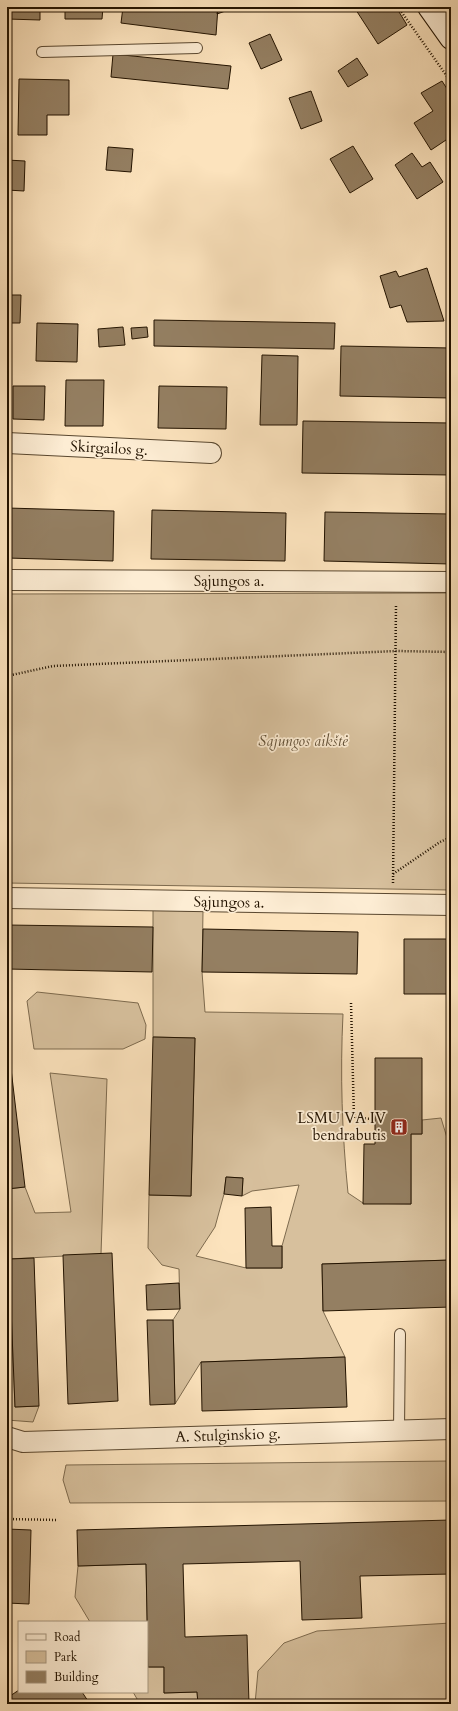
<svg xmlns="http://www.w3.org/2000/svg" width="458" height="1711" font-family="Cardo,serif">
<rect width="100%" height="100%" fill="#fce3bd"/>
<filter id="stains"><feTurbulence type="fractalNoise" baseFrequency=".005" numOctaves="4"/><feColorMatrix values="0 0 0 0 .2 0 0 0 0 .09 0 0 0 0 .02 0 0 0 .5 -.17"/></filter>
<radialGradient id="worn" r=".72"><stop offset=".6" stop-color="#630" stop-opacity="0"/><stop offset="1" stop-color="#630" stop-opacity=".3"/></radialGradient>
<path fill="#d7c09d" stroke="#7d6a4e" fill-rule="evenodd" d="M451 593V890L7 883V594Z
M153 910 203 911 202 972 205 1012 343 1014C340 1074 342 1133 348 1193L363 1203 411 1204V1134H422V1120L441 1118 451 1151V1260L322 1264 323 1311 345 1357 201 1362 175 1404 173 1320 180 1309 179 1269 162 1265 148 1248 149 1195 191 1196 195 1038 153 1037ZM226 1177 243 1178 242 1196 252 1191 299 1185 282 1246V1268H246L196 1256 215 1227 224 1194Z
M37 992 138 1003 146 1025 145 1039 123 1049H34L27 1001Z
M50 1073 107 1079 101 1254 9 1259 15 1407 39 1406 33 1422 7 1420V1189L25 1187 35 1213 71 1212Z
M451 1461V1501L70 1503 63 1480 66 1465Z
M146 1564 148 1667H164V1693L197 1692 198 1704H140L133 1692H147V1622H90L75 1597 78 1566Z
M451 1623V1704H255L258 1671 284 1643 317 1631Z"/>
<path fill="#947f62" stroke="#231300" d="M7 7H40V20L7 19Z
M65 7H103L102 19H65Z
M123 7H218L216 35 121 23Z
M218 7H231V9L217 14Z
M354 7H396L407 25 378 44Z
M270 34 282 60 261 69 249 43Z
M113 54 231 66 228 89 111 77Z
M357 58 368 75 348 87 338 71Z
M19 79 69 80V115H47V135H18Z
M442 81 451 95V148L446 140 431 150 414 123 433 111 421 93Z
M311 91 322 121 301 129 289 98Z
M353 146 373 179 350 193 330 159Z
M108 147 133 149 131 172 106 170Z
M412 153 422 167 430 162 443 182 417 199 395 165Z
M7 160 25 161 24 191 7 190Z
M427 268 444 321 407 322 401 305 390 308 380 276 396 271 399 277Z
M7 295H21L20 323H7Z
M154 320 335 323 334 349 154 346Z
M37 323 78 324 77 362 36 361Z
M123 327 125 345 99 347 98 329Z
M147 327 148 337 132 339 131 328Z
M341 346 451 348V398L340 396Z
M262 355 298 356 297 425H260Z
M66 380H104L103 426H65Z
M13 386H45L44 420 13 419Z
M159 386 227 387 226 429 158 428Z
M303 421 451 423V475L302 473Z
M7 508 114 511 113 561 7 558Z
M152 510 286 513 285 561 151 559Z
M325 512 451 514V564L324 561Z
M7 925 153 927 152 972 7 969Z
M203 929 358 932 357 974 202 972Z
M404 939H451V994H404Z
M7 1035 25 1187 7 1189Z
M153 1037 195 1038 191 1196 149 1195Z
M375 1058H422V1134H411V1204H363L364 1144H375Z
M226 1177 243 1178 242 1196 224 1194Z
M271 1207 272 1246H282V1268H246L245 1208Z
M112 1253 118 1401 68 1404 63 1255Z
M34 1258 39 1406 15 1407 9 1259Z
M451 1260V1307L323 1311 322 1264Z
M179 1283 180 1309 147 1310 146 1285Z
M147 1320H173L175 1404 150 1405Z
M345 1357 347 1407 202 1411 201 1362Z
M451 1520V1574L360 1576 362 1618 302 1620 300 1561 183 1564 185 1637 247 1635 249 1704H198L197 1692 164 1693V1667H148L146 1564 78 1566 77 1530Z
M7 1529 31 1530 29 1604 7 1603Z
M19 1690V1692H82L90 1704H7V1698Z"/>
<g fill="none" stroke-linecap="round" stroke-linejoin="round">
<defs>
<path id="lane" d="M42 52 197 48
M399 1430 400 1334"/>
<path id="street" d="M7 443 211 453
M7 580 451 582
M7 898 451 905
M7 1437 23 1442 451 1429"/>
<path id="secondary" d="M429 7 451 38"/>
</defs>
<use href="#lane" stroke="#59472f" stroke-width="12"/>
<use href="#street" stroke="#59472f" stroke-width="22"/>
<use href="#secondary" stroke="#231300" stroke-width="24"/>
<path stroke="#231300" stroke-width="2.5" stroke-dasharray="1 2" stroke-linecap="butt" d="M398 7 451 82
M7 676 53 666 396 651 451 652
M393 874 440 842 451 837
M393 883 396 604
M351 1003 354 1118 375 1119
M7 1519 57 1520
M129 1701 131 1704"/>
<use href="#lane" stroke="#fdedd4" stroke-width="10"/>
<use href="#street" stroke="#fdedd4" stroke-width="20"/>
<use href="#secondary" stroke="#fdedd4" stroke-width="22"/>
</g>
<defs>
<symbol id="building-square" viewBox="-11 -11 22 22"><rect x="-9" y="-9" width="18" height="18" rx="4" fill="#8f2418" stroke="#fdedd4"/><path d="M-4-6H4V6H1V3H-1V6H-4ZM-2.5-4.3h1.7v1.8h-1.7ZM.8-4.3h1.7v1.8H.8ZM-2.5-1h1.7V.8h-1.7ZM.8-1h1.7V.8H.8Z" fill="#fff"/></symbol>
</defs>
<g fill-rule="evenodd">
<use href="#building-square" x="389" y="1117" width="20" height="20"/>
</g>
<g text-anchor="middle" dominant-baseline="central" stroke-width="3.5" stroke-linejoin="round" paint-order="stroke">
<g font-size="15" fill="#231300" stroke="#fdedd4">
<text transform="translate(109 448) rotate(3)">Skirgailos g.</text>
<text x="229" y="581">Sąjungos a.</text>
<text transform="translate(229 902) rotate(1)">Sąjungos a.</text>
<text transform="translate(228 1435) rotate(-2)">A. Stulginskio g.</text>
</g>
<g font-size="15" font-style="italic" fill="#625037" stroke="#fdedd4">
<text x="303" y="741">Sąjungos aikštė</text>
</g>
<g font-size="15" fill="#231300" stroke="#fdedd4" text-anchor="end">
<text x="386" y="1118">LSMU VA IV<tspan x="386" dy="17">bendrabutis</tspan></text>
</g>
</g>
<rect width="458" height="1711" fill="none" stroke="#fce3bd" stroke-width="24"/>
<rect x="8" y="8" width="442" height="1695" fill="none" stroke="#231300" stroke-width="2"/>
<rect x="12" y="12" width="434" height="1687" fill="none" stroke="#231300"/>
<rect x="18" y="1621" width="130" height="72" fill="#fdedd4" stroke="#a6967f"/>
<rect x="26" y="1634" width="20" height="6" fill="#fdedd4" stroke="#a6967f"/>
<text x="54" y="1641" font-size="12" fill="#231300">Road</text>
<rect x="26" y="1651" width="20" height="12" fill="#d7c09d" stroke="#a6967f"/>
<text x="54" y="1661" font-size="12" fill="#231300">Park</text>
<rect x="26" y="1671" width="20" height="12" fill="#947f62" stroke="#a6967f"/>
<text x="54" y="1681" font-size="12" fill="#231300">Building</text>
<rect width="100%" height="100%" filter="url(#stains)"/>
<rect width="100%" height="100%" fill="url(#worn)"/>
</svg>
